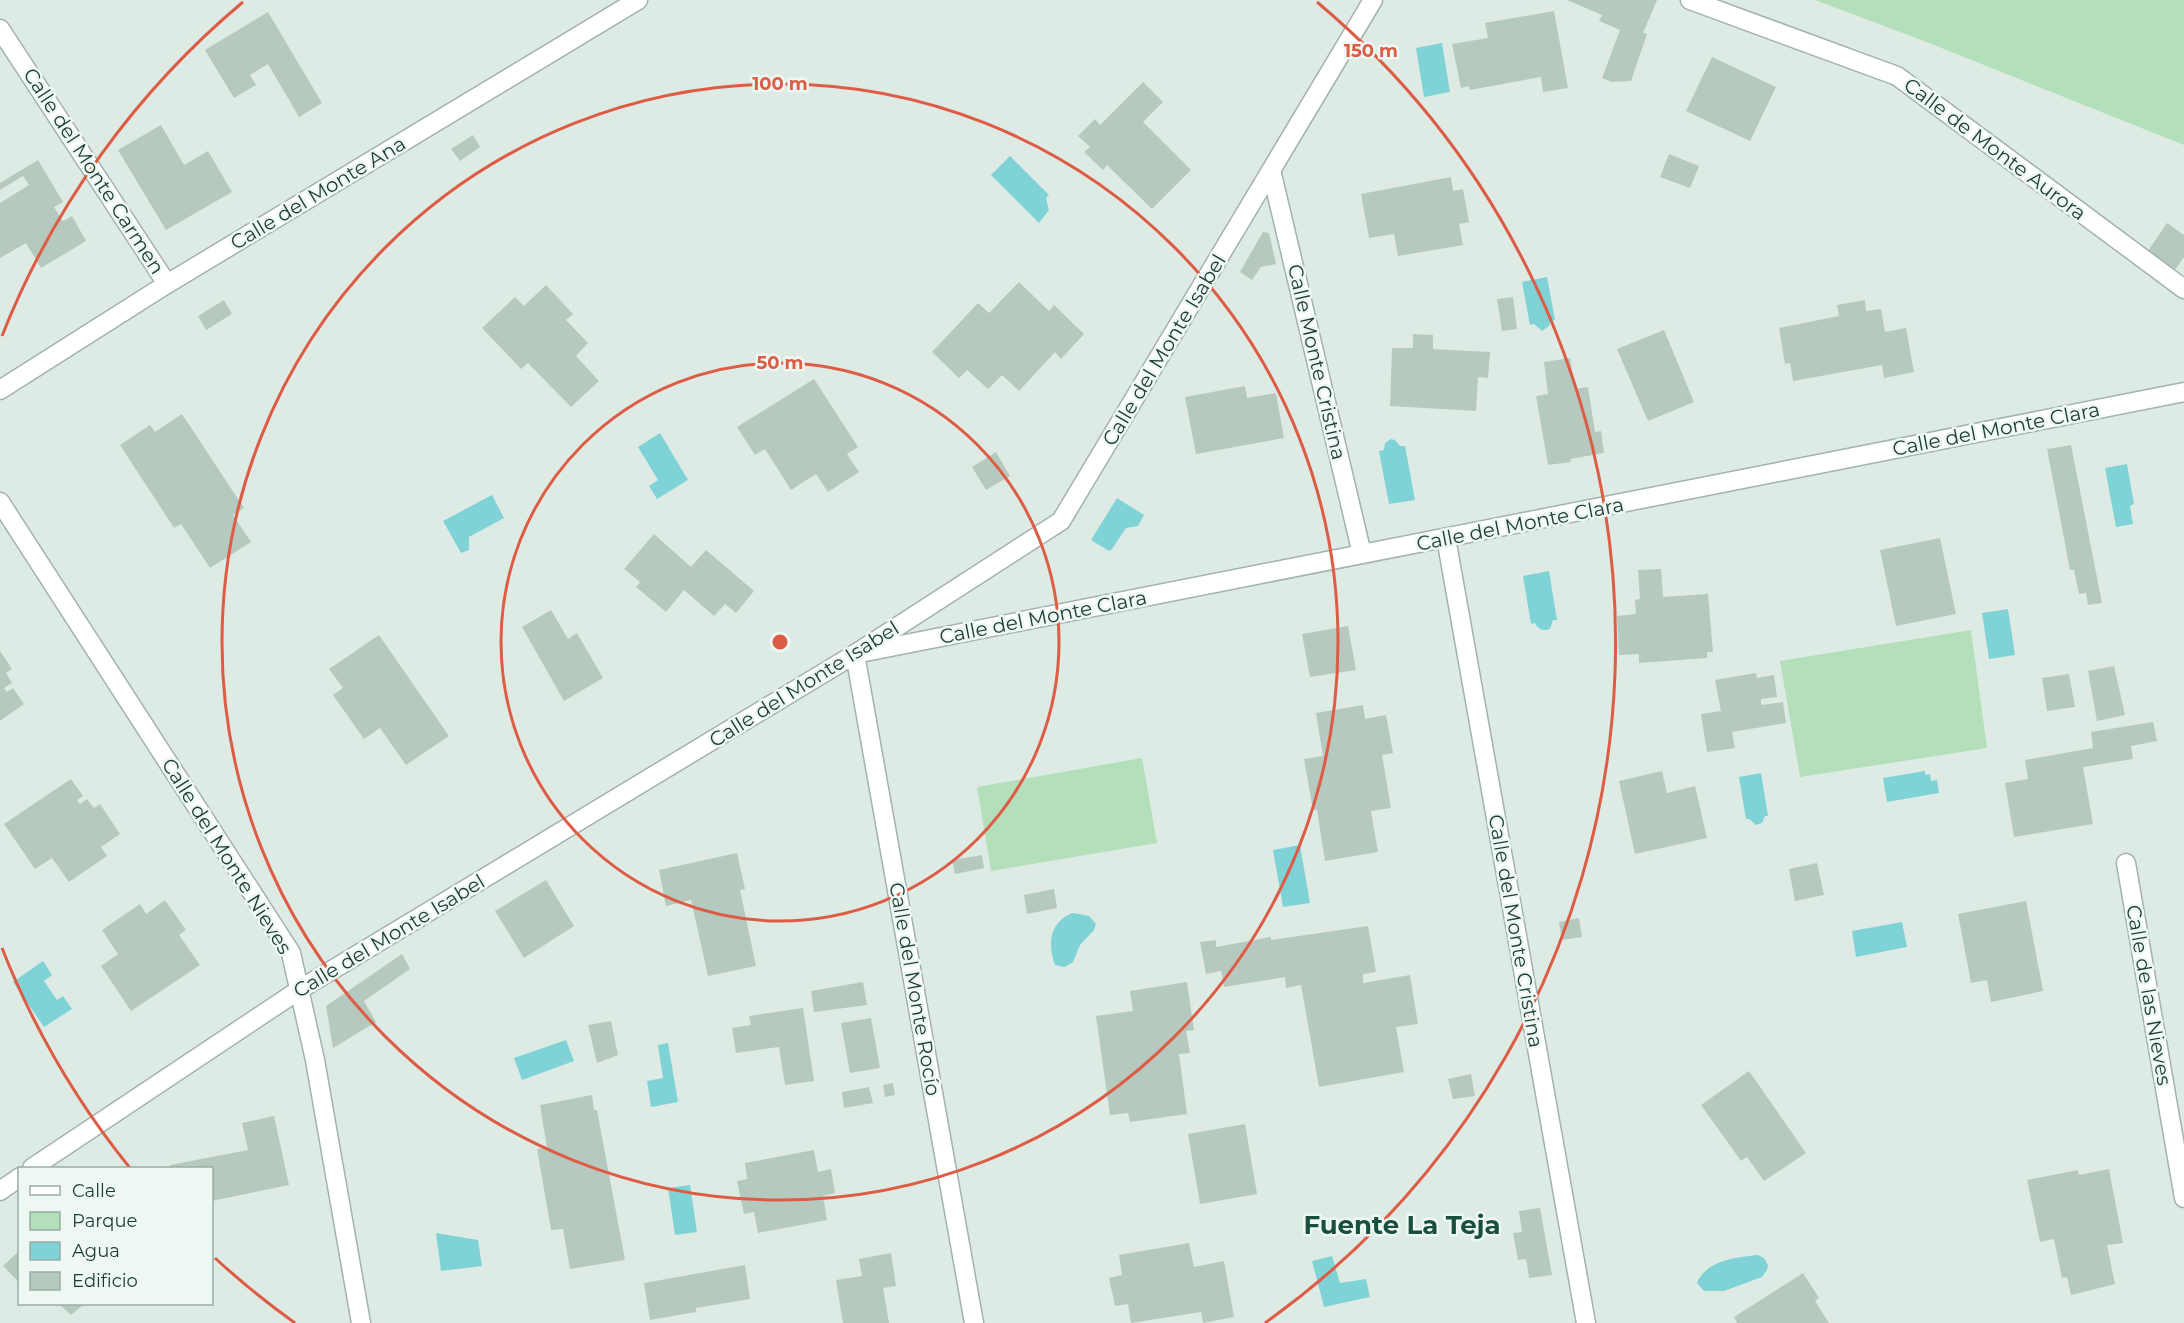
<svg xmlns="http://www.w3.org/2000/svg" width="2184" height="1323" font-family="Montserrat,sans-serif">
<rect width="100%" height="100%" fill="#deebe4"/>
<path fill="#b4dfbb" d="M1815 0H2184V145L1924 41Z
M1971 630 1987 748 1800 777 1780 661Z
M1142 758 1157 843 991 871 977 787Z"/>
<path fill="#7fd3d7" d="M1442 43 1450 92 1424 97 1416 48Z
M1010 156 1049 195 1046 198 1049 210 1039 223 991 175Z
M1547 277 1555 320 1551 321 1549 326 1542 331 1534 324 1530 325 1522 282Z
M660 433 688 480 657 499 649 486 658 480 638 447Z
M1391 439 1395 440 1400 446H1405L1415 500 1389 504 1379 451 1384 450 1385 443Z
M2127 464 2134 504 2130 506 2133 524 2116 527 2105 468Z
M492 495 504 518 469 537V550L461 553 443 521Z
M1117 498 1144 515 1138 526 1126 528 1112 549 1109 551 1091 540Z
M1549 571 1557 620H1553L1550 629C1543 631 1538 630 1535 623L1531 624 1523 576Z
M2008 609 2015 655 1989 659 1982 613Z
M1925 771V775L1930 774 1931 781 1937 780 1939 793 1887 802 1883 778Z
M1761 773 1768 816H1765L1762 823 1756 825 1749 819H1746L1739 777Z
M1300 845 1310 903 1283 907 1273 850Z
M1073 913 1089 916 1096 924 1094 930 1080 945 1073 962 1065 967 1055 965C1047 944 1050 921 1073 913Z
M1902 922 1907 947 1856 957 1852 931Z
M43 961 52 975 44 981 57 1000 63 996 72 1009 44 1027 13 982Z
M566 1040 574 1061 522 1080 514 1058Z
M668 1043 678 1102 651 1107 647 1081 663 1078 658 1045Z
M690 1185 697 1232 675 1235 668 1188Z
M436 1233 478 1240 482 1266 441 1271Z
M1758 1255 1764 1258 1768 1265 1767 1270 1762 1277 1724 1291H1704L1697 1283C1706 1260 1738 1257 1758 1255Z
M1332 1256 1340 1283 1366 1279 1370 1297 1324 1307 1312 1261Z"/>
<path fill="#b6c9bf" d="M1567 0H1657L1643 33 1647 34 1631 81 1612 82 1602 78 1620 30 1599 21 1602 15Z
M1554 11 1568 88 1543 92 1541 77 1470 90 1469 86 1461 88 1452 44 1488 38 1485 23Z
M268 12 322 103 299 117 268 64 250 75 256 85 234 98 205 50Z
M1712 57 1776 87 1750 141 1686 111Z
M1143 82 1163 102 1143 122 1191 170 1152 209 1107 165 1103 170 1084 152 1090 147 1078 136 1095 119 1100 125Z
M161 125 184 165 208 151 232 192 166 230 118 150Z
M473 135 480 147 460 161 451 149Z
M1669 154 1699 166 1690 188 1660 177Z
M38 160 63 202 54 207 63 221 72 216 86 241 41 268 26 243 0 258V203L29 185 23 176 0 190V183Z
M1451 177 1453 191 1463 189 1469 222 1459 224 1463 245 1398 256 1394 234 1369 238 1361 194Z
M2167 223 2184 235V257L2175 270 2148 251Z
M1263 232 1269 233 1276 264 1261 267 1252 280 1240 272Z
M1019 282 1049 311 1054 305 1084 334 1061 359 1055 352 1019 391 1002 375 988 389 967 370 959 378 932 352 978 303 989 313Z
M546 285 573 314 566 320 588 343 576 356 599 381 571 407 528 363 521 369 482 328 515 297 524 306Z
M1513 297 1517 329 1502 331 1497 299Z
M224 300 232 314 206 330 198 316Z
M1865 300 1866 311 1881 309 1885 332 1906 328 1914 372 1884 378 1882 365 1793 381 1790 363 1785 364 1779 328 1839 316 1837 305Z
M1664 330 1694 402 1648 421 1617 349Z
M1413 334 1433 335V349L1490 352 1488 378 1478 377 1476 411 1390 406 1392 348H1413Z
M1570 358 1575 389 1588 387 1595 432 1601 431 1604 453 1570 459 1571 462 1548 465 1536 396 1548 394 1544 362Z
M814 379 858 447 847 454 859 472 828 492 816 474 791 490 765 449 755 455 737 427Z
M1245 386 1247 398 1276 393 1284 438 1196 454 1185 397Z
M182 414 244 508 233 515 251 542 210 568 181 524 174 528 120 445 150 425 155 432Z
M2071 445 2102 603 2088 605 2086 593 2079 594 2074 570H2070L2047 449Z
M996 452 1010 476 986 490 972 467Z
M654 534 691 567 706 550 754 591 736 613 725 604 714 616 684 590 666 612 636 587 640 582 624 569Z
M1940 538 1956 614 1896 626 1880 550Z
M1661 569 1663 597 1708 594 1713 652H1707V658L1639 663V654L1619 655 1617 616 1636 614 1635 600 1640 599 1638 570Z
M551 610 568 639 577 633 603 678 564 701 522 627Z
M1348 626 1356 670 1310 677 1302 634Z
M379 635 449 736 406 765 380 728 364 739 333 695 343 688 329 669Z
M0 651 12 669 6 673 12 683 4 688 7 692 13 688 24 704 0 721Z
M2114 666 2125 715 2097 721 2088 671Z
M1756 673 1757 678 1774 675 1777 697 1761 699V705L1783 702 1786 723 1732 732 1735 748 1707 752 1701 714 1721 711 1715 680Z
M2069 674 2075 707 2047 711 2042 678Z
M1363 705 1365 719 1386 715 1393 753 1382 755 1391 808 1371 811 1378 852 1325 861 1317 810H1313L1304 759 1323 756 1316 713Z
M2153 722 2157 741 2131 746 2133 759 2083 767 2093 824 2014 837 2005 783 2028 779 2025 760 2093 748 2091 732Z
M1662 771 1667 793 1695 786 1707 838 1635 854 1619 781Z
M71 779 83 796 77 800 80 804 87 799 94 808 100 804 120 834 101 847 107 856 69 882 52 858 35 869 4 824Z
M737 853 745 889 740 890 756 966 708 976 691 900 666 906 659 870Z
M982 855 984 868 955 874 952 860Z
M1817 863 1824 895 1795 901 1789 869Z
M546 880 574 926 524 958 495 911Z
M1054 889 1057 908 1027 914 1024 895Z
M165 900 186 930 179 935 200 965 131 1011 101 966 118 954 102 930 140 904 146 914Z
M2026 901 2043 991 1991 1002 1987 980 1971 983 1958 914Z
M1579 918 1582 937 1562 940 1559 922Z
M1368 926 1376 972 1363 974V983L1410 975 1418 1024 1396 1027 1404 1072 1319 1087 1301 985 1286 988 1285 977 1224 987 1221 971 1206 974 1200 942 1216 940V947L1271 937V940Z
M402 954 410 969 364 1001 376 1022 333 1048 326 1006Z
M863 982 867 1005 814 1012 811 991Z
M1187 982 1194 1030 1186 1031 1190 1053 1179 1054 1187 1114 1130 1122 1128 1113 1110 1115 1096 1016 1133 1011 1130 991Z
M803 1008 814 1081 785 1085 779 1047 736 1053 732 1028 751 1025 749 1016Z
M871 1018 880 1068 850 1073 841 1023Z
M611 1021 618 1055 597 1063 588 1025Z
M1749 1071 1806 1153 1764 1181 1747 1157 1741 1161 1701 1105Z
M1471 1074 1475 1096 1453 1099 1448 1079Z
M893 1083 895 1095 885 1097 883 1085Z
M869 1087 873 1103 844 1108 842 1092Z
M592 1095 594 1110H597L625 1260 570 1269 563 1229 551 1230 537 1149 547 1148 540 1105Z
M274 1116 289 1185 212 1201V1168H171L170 1165 248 1150 242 1123Z
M1245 1124 1257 1194 1200 1204 1188 1134Z
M814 1150 818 1172 831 1169 835 1193 823 1196 827 1220 758 1233 754 1212 744 1214 737 1181 747 1179 745 1163Z
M2109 1169 2123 1243 2107 1245 2115 1284 2071 1295 2067 1277 2062 1278 2054 1239 2040 1242 2027 1180 2078 1170 2079 1175Z
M1540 1208 1552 1275 1529 1278 1526 1259 1518 1260 1513 1233 1522 1232 1519 1211Z
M1189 1243 1194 1267 1224 1261 1234 1317 1203 1323 1201 1312 1131 1323 1128 1304 1115 1306 1109 1278 1122 1275 1119 1255Z
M20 1250V1283L3 1266Z
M891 1253 896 1286 883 1288 889 1323H843L836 1280 862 1276 859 1259Z
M745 1265 750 1299 696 1308V1312L650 1320 644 1283Z
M1803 1273 1819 1298 1815 1301 1829 1323H1737L1734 1317Z
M59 1304H84L71 1315Z"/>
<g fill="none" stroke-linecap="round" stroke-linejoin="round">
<defs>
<path id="minor" d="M1690 0 1897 76 2184 289
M0 29 167 284
M1271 170 1362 554
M0 390 167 284 638 0
M0 502 291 953 315 1060 361 1323
M1446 538 1586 1323
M2126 863 2184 1198
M32 1168 299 990 855 654 1061 521 1373 0
M0 1191 20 1177
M974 1323 855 654 2184 392"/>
</defs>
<use href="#minor" stroke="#a1b3ab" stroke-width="21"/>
<use href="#minor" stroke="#fff" stroke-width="18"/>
</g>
<g fill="none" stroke="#dd5c45" stroke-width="3">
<circle cx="780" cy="642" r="279"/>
<circle cx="780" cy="642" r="558"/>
<path d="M295 1323A836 836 0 0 1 215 1258M130 1168A836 836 0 0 1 2 948M2 336A836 836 0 0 1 243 2M1317 2A836 836 0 0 1 1265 1323"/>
</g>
<g text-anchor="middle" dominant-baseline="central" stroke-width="5" stroke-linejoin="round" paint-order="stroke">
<g font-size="20" fill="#1e3c31" stroke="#eef8f2">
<text transform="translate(1995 149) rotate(37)">Calle de Monte Aurora</text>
<text transform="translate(94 171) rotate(57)">Calle del Monte Carmen</text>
<text transform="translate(318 193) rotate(-31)">Calle del Monte Ana</text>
<text transform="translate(1164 350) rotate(-59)">Calle del Monte Isabel</text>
<text transform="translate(1317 362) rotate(77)">Calle Monte Cristina</text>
<text transform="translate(1996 429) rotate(-11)">Calle del Monte Clara</text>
<text transform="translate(1520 524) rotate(-11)">Calle del Monte Clara</text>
<text transform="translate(1043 617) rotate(-11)">Calle del Monte Clara</text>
<text transform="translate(804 684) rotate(-32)">Calle del Monte Isabel</text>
<text transform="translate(227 856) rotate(58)">Calle del Monte Nieves</text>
<text transform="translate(1516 931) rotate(80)">Calle del Monte Cristina</text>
<text transform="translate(389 936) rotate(-31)">Calle del Monte Isabel</text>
<text transform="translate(915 989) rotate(80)">Calle del Monte Rocío</text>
<text transform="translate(2149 995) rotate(80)">Calle de las Nieves</text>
</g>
<g font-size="26" font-weight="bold" fill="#18503d" stroke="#eef8f2">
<text x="1402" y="1225">Fuente La Teja</text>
</g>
</g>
<circle cx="780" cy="642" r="9" fill="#dd5c45" stroke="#eef8f2" stroke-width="3"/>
<g font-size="18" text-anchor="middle" font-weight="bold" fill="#dd5c45" stroke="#eef8f2" stroke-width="5" stroke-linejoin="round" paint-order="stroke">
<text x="1371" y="57">150 m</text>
<text x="780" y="90">100 m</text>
<text x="780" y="369">50 m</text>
</g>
<rect x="18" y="1167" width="195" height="138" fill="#eef8f2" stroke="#9bada5" stroke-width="1.5"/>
<rect x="30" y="1186" width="30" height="9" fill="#ffffff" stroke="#9bada5" stroke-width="1.5"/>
<text x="72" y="1197" font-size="18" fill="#1e3c31">Calle</text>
<rect x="30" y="1212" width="30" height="18" fill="#b4dfbb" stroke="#9bada5" stroke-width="1.5"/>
<text x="72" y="1227" font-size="18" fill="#1e3c31">Parque</text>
<rect x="30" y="1242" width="30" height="18" fill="#7fd3d7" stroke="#9bada5" stroke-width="1.5"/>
<text x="72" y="1257" font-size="18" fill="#1e3c31">Agua</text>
<rect x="30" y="1272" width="30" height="18" fill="#b6c9bf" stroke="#9bada5" stroke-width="1.5"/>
<text x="72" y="1287" font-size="18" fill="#1e3c31">Edificio</text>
</svg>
